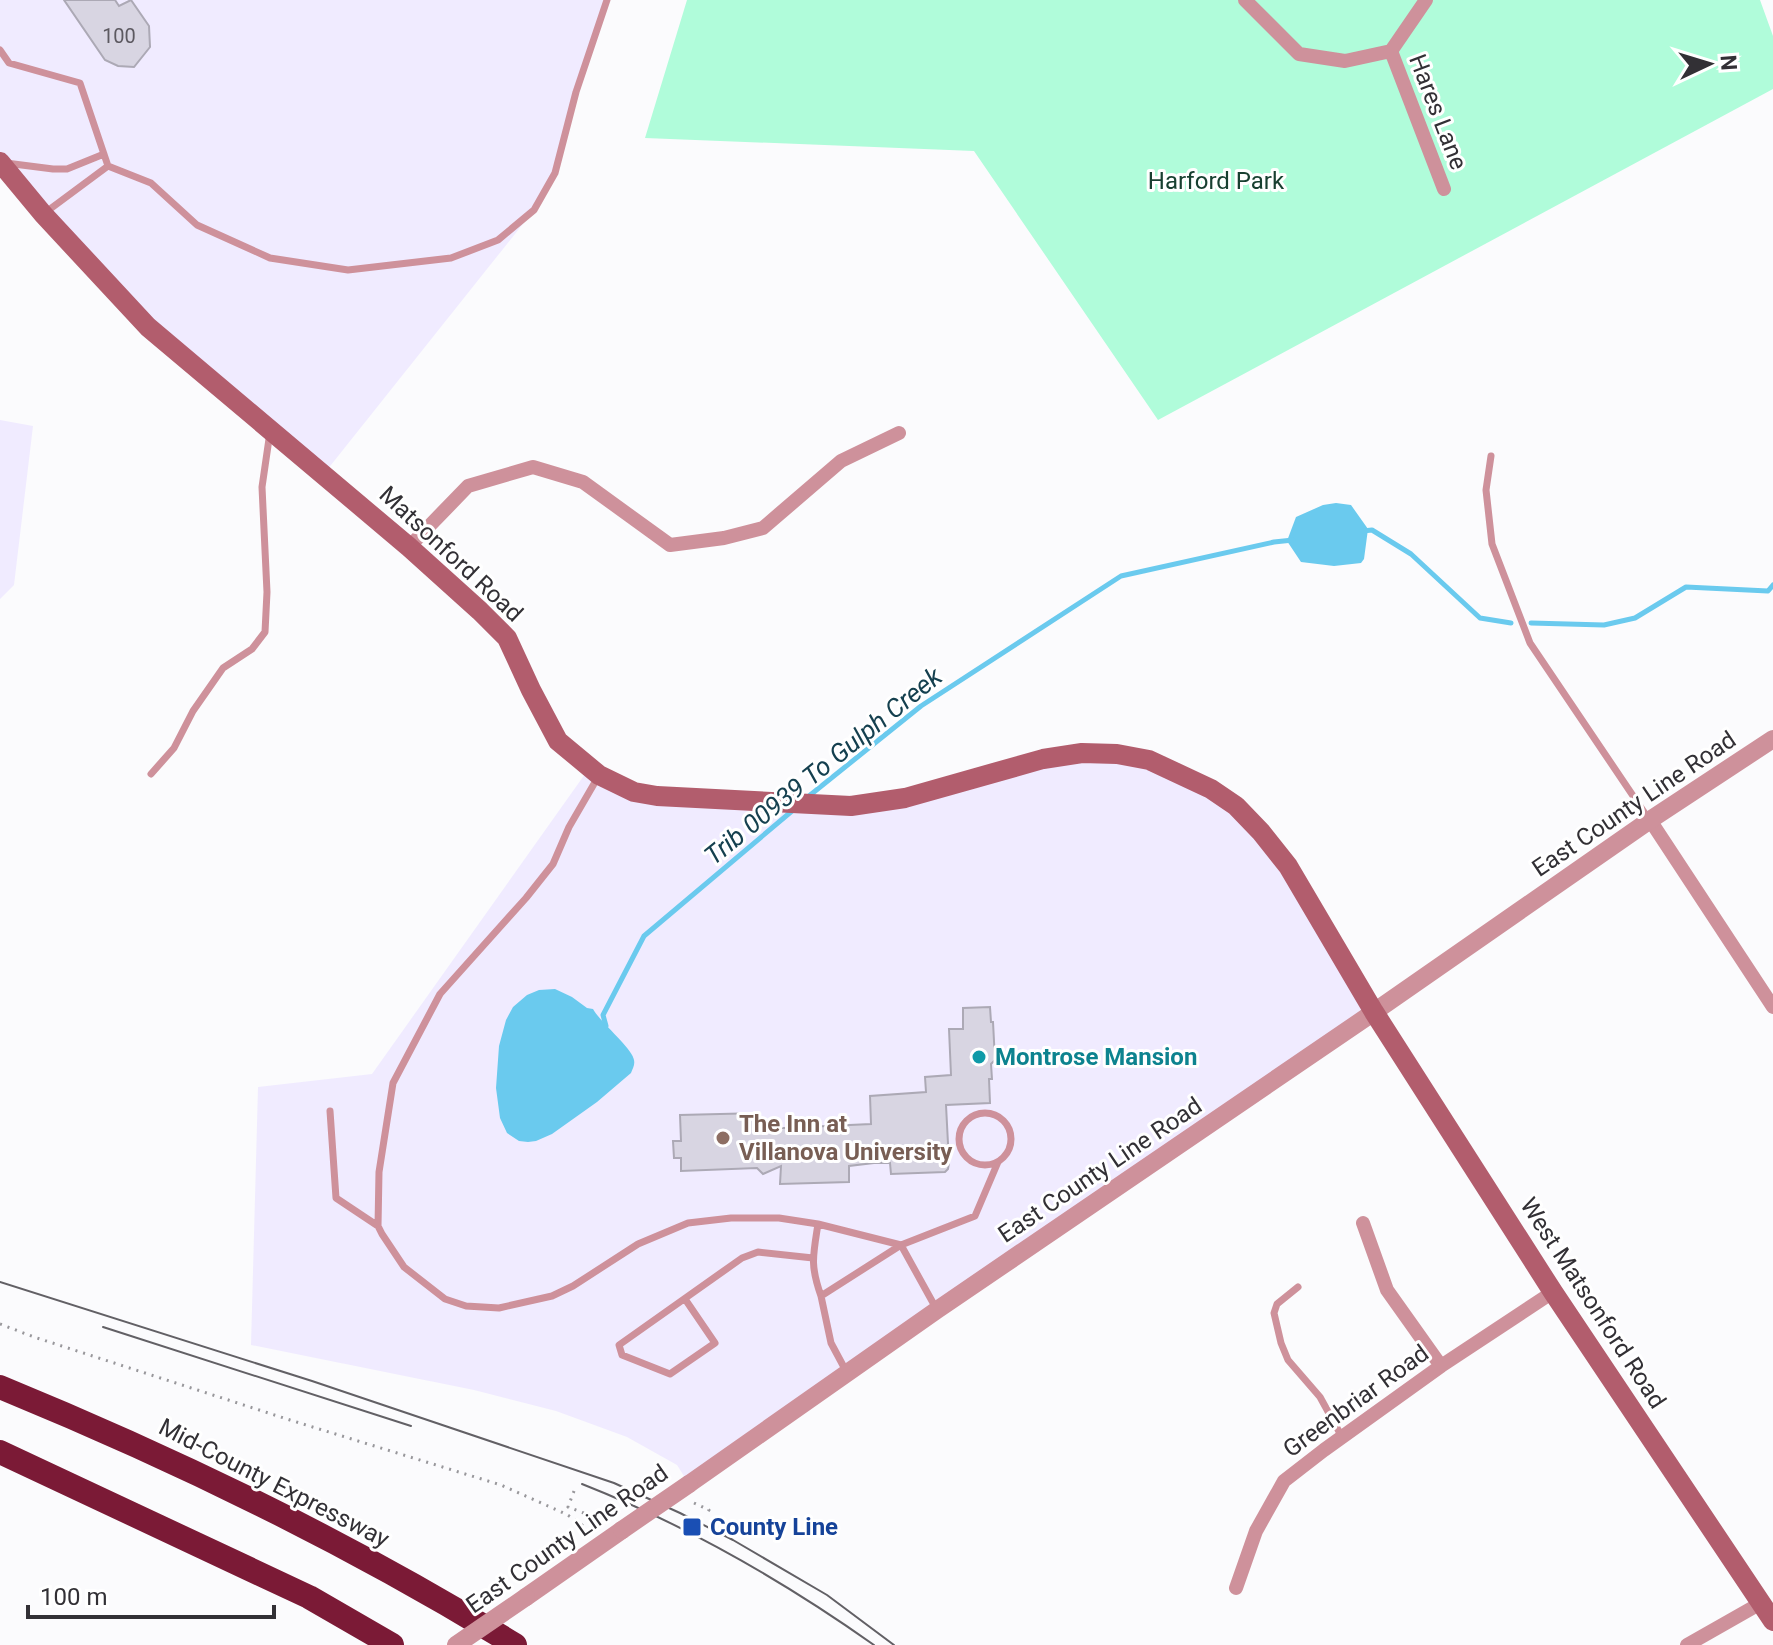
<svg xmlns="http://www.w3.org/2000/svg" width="1773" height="1645" font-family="Roboto,sans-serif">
<rect width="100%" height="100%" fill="#fbfbfd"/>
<path fill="#f0ebff" d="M0 0H607L555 173 534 210 323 475 148 327 0 162Z
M0 420 33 426 14 585 0 599Z
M1117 754 1236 806 1374 1012 689 1484 677 1465 627 1437 556 1411 474 1390 251 1345 258 1087 372 1074 590 767 634 792 851 806 1043 759Z"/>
<path fill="#b0fcda" d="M687 0H1760L1773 36V89L1158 420 974 151 645 138Z"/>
<path fill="#6acaee" d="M1336 503 1351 505 1368 529 1364 559 1361 563 1334 566 1301 562 1287 541 1296 517 1323 505Z
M555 989 572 997 587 1008 593 1009C600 1022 633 1049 634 1060 635 1065 633 1068 631 1073L597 1102 552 1134 536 1141 528 1142 519 1141 507 1133 500 1118 496 1088 499 1046 506 1020 513 1007 527 995 539 990Z"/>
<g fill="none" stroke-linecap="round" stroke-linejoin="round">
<path stroke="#6acaee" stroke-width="5" d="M1363 531 1372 530 1411 554 1480 618 1511 623
M1531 623 1604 625 1635 618 1686 587 1768 591 1773 585
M809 796 921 706 1121 576 1274 542 1293 540
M606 1026 603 1015 644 936 792 811"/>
</g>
<path fill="#d8d5e2" stroke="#aca9b5" stroke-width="2" d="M64 0H115L119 6 131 0 149 26 150 47 134 67 118 66 105 60Z
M990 1007 991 1022H993L995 1060 991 1064 992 1079H989L990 1103 946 1105 949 1163 948 1169 945 1172 891 1174 890 1163H874L849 1166V1182L780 1184 781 1166 763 1174 757 1168 681 1171V1158H674L673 1141H681L680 1115 760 1113V1129L871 1124 870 1096 926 1092 925 1077 951 1075 949 1029H963V1008Z"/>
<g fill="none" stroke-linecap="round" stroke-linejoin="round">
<path stroke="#98979b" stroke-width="3" stroke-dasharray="2 6" stroke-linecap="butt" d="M0 1324 34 1337 290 1420 501 1485 566 1514 580 1523 590 1533
M574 1491 568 1507 589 1515 597 1526
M694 1503 709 1510 707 1513"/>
<path stroke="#ce919b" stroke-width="7" d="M0 50 9 63 80 83 108 166 151 183 197 225 270 258 348 270 451 258 498 240 534 210 555 173 576 92 607 0
M6 163 53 169H67L104 154
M46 212 108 166
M1491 456 1486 490 1492 544 1530 643 1648 818
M151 774 174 748 193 711 223 668 252 649 265 632 267 592 262 487 270 432
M330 1111 336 1198 378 1226 379 1172 393 1083 440 994 526 898 553 864 569 827 598 777
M959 1139a26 26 0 1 1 52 0a26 26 0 1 1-52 0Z
M378 1226 382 1234 404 1267 445 1299 466 1306 499 1308 552 1296 573 1286 638 1244 688 1223 731 1218H779L818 1224
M1298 1287 1277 1304 1274 1313 1281 1343 1288 1360 1320 1397 1342 1437
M821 1296 831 1343 846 1371
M685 1299 715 1343 670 1374 622 1355 619 1345 742 1258 758 1252 813 1258
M937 1310 901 1245 818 1224C813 1256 810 1265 821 1296L901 1245 975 1216 998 1162"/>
<path stroke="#ce919b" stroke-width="14" d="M1245 0 1299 54 1345 61 1391 51 1444 189
M1391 51 1426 0
M409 547 468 486 533 467 583 482 670 545 724 538 763 528 841 461 899 433
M1650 820 1773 1007
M1363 1223 1387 1290 1441 1366
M1236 1588 1256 1531 1284 1481 1324 1450 1441 1366 1553 1292
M1687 1645 1761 1603"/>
<path stroke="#ce919b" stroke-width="18" d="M689 1484 937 1310 1374 1012 1650 820 1773 739
M526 1597 622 1530"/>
<path stroke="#b25d6d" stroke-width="20" d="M0 162 43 214 148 327 409 547 480 611 507 638 531 690 558 741 599 775 634 792 657 796 851 806 905 798 1043 759 1082 753 1117 754 1149 760 1211 789 1236 806 1261 832 1288 866 1374 1012 1553 1292 1773 1621"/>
<path stroke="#7b1a36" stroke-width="24" d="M0 1387C178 1460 351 1544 515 1645
M0 1452 309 1597 392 1645"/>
<path stroke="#626065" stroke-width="2" d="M0 1282 312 1381 614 1483 680 1513 733 1540 827 1595 894 1645
M103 1327 411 1426
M582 1484C686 1525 782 1580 874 1645"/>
<path stroke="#ce919b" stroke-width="18" d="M622 1530 689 1484
M456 1645 526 1597"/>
</g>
<circle fill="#0f9aa8" stroke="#fff" stroke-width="3" cx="979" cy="1057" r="8"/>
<circle fill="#8d6e63" stroke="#fff" stroke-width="3" cx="723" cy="1138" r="8"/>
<rect fill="#1a4fb4" stroke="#fff" stroke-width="3" x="682" y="1517" width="20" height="20" rx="4"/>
<g text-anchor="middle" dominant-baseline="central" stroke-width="6" stroke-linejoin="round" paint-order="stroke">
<g font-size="20" fill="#5c5960">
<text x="119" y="36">100</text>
</g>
<g font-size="24" fill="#323035" stroke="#fff">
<text transform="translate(1438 112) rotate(69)">Hares Lane</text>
<text transform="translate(451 554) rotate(43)">Matsonford Road</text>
<text transform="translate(1634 804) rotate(-34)">East County Line Road</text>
<text transform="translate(1100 1170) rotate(-34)">East County Line Road</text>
<text transform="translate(1593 1303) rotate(57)">West Matsonford Road</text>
<text transform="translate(1356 1401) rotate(-36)">Greenbriar Road</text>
<text transform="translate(274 1483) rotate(27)">Mid-County Expressway</text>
<text transform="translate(567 1539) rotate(-35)">East County Line Road</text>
</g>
<g font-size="24" fill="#184031" stroke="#fff">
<text x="1216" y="181">Harford Park</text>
</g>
<g font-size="24" font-weight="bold" fill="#0d838f" stroke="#fff" text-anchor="start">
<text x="995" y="1057">Montrose Mansion</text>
</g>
<g font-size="24" font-weight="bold" fill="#785e54" stroke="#fff" text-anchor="start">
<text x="739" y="1124">The Inn at<tspan x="739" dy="28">Villanova University</tspan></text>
</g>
<g font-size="24" font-weight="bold" fill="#164399" stroke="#fff" text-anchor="start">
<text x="710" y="1527">County Line</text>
</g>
<g font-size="26" font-style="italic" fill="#15404f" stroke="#fff">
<text transform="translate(823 766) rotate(-39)">Trib 00939 To Gulph Creek</text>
</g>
</g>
<g transform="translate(1709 64) rotate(86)" stroke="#ffffff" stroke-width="6" paint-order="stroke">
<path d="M0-6L14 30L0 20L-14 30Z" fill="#323035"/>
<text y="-12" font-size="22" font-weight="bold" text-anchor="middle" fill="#323035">N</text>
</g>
<path d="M28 1605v12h246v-12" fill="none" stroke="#323035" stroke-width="4"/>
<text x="40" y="1605" font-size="24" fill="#323035" stroke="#ffffff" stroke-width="6" paint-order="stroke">100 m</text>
</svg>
